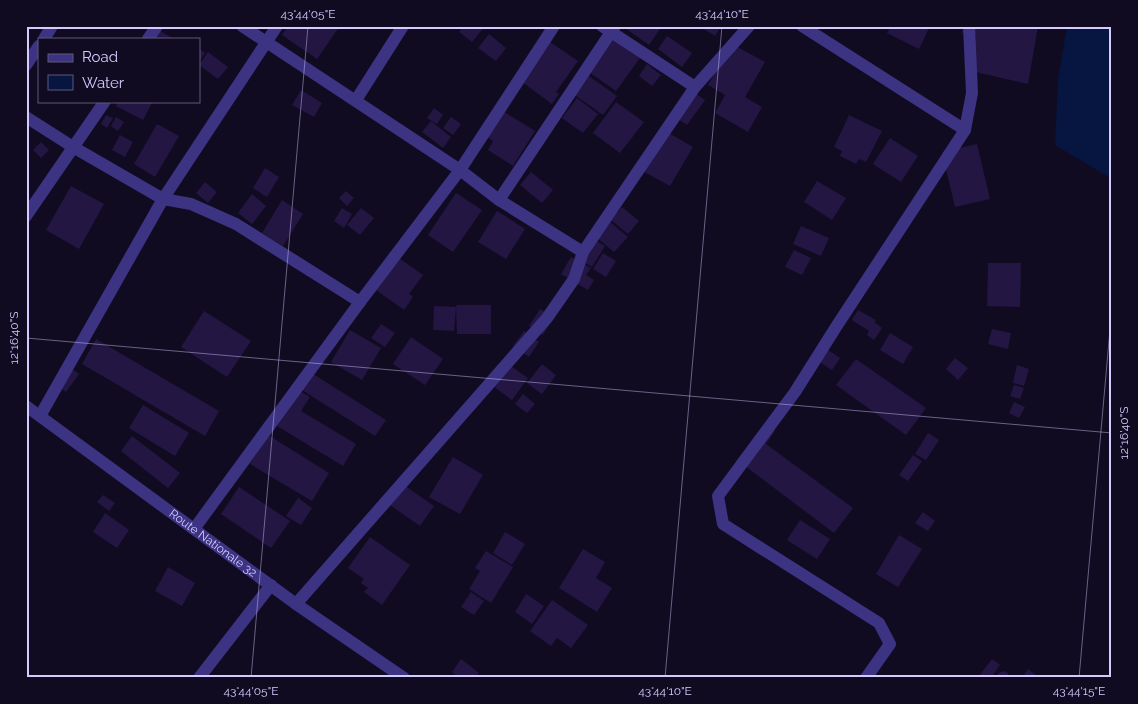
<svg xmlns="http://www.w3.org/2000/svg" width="1138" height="704" font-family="Raleway,sans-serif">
<rect width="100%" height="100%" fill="#110b21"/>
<path fill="#061640" d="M1067 26H1112V179L1055 145 1058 80Z"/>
<path fill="#231643" d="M288 26H338L339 27 317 59 282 35Z
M463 26H485L472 42 459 32Z
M626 26H662L649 45 625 28Z
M699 26H721L715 36Z
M891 26H930L919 49 887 33Z
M964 26H1038L1028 84 967 70 976 36 962 33Z
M155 28 174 39H149Z
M489 34 506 48 496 61 478 48Z
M667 36 692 53 682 67 658 49Z
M613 39 640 58 616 91 590 73Z
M547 40 578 61 556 92 559 94 552 104 518 79Z
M732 44 765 62 745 97 762 107 748 132 715 113 725 95 708 85Z
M199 49 205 53 199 62Z
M208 52 228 67 218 79 199 65Z
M647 64 661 75 652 86 639 76Z
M586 74 617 96 603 115 572 93Z
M688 88 705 100 687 125 670 114Z
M301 90 322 103 314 117 292 105Z
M577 98 598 114 583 133 562 118Z
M118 101H153L143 120 116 106Z
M616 102 644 122 620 153 593 133Z
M434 108 443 115 437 124 427 118Z
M503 111 535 131 513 166 488 150 493 141 487 137Z
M106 115 113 118 107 128 101 124Z
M849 115 882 131 866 162 859 159 856 164 840 156 842 151 834 147Z
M116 117 124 122 118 131 111 126Z
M451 117 461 124 453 135 443 128Z
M431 121 451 137 443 148 422 132Z
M157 124 179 136 155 177 134 164Z
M662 129 693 147 670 186 639 169Z
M120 135 133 142 125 157 112 150Z
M890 138 918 156 901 182 873 164Z
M41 142 49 150 41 158 33 150Z
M977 144 990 199 955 207 942 152Z
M265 168 279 177 267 197 253 188Z
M531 172 553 190 542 203 520 185Z
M817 181 846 198 832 220 804 202Z
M205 182 217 192 208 203 196 193Z
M71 186 104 204 79 249 46 230Z
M346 191 354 198 347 206 339 198Z
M456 193 482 210 453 252 428 235Z
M252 194 266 206 252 224 238 213Z
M282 200 303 214 283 246 262 233Z
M622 207 639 221 628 234 611 220Z
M342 208 352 214 344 228 334 221Z
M361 208 374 218 360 235 347 225Z
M497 211 525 229 506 259 478 242Z
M609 221 628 237 614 252 595 236Z
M801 226 829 238 821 256 793 244Z
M592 238 605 246 592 267 580 260Z
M794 250 811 258 802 275 785 267Z
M603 253 616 261 606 277 593 269Z
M571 257 591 268 586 275 594 280 588 290 561 274Z
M399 258 423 275 409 294 413 297 404 310 376 290Z
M988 263H1021L1020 307 987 306Z
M456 305H491V334H457Z
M434 306 456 307 454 331 433 330Z
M540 309 554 317 543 335 529 326Z
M858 310 876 320 874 322 882 328 874 340 867 335 869 331 852 320Z
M204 311 251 341 227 377 181 347Z
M381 324 395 333 385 347 371 338Z
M992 329 1011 333 1008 349 988 344Z
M350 330 381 348 362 380 331 362Z
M524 331 539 342 529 357 513 346Z
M890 333 913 347 903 364 880 350Z
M411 337 443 359 425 385 393 364Z
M96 339 219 411 205 436 82 364Z
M821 345 840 358 832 370 813 358Z
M955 358 968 368 958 380 946 369Z
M856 359 926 408 906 435 836 385Z
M508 364 528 378 512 400 493 386Z
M542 364 556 375 542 394 527 383Z
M1017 365 1029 369 1024 386 1013 383Z
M72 369 79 374 66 392 59 387Z
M313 374 386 420 375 436 302 390Z
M1014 385 1024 388 1020 399 1010 396Z
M298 390 310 397 301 411 356 444 343 466 277 426Z
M523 394 535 404 527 413 515 404Z
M1014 402 1025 407 1019 418 1009 413Z
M143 405 189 433 175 456 129 428Z
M765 423 775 431 766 444 853 508 834 533 737 460Z
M928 433 939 440 926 460 915 454Z
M268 435 329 473 312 501 250 464Z
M132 436 180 473 168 488 121 451Z
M913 455 922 461 908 481 899 475Z
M453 457 483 475 460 514 429 497Z
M401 483 434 506 420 526 387 503Z
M239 487 290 521 271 548 221 514Z
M103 495 115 503 109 511 97 502Z
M298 498 312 508 301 525 286 516Z
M923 512 935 521 928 531 915 523Z
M105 513 129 530 117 548 93 532Z
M800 520 830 539 817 559 787 540Z
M505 532 525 544 512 565 493 553Z
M899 535 922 549 898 587 876 574Z
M370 537 410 565 382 605 364 592 368 588 361 583 364 579 348 568Z
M583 549 605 562 596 578 612 588 597 612 559 588Z
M486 551 513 567 491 603 469 589 480 571 475 568Z
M168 567 195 583 182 606 155 591Z
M471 592 484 601 474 615 461 607Z
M526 594 544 606 532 624 515 612Z
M552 600 588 625 571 648 557 638 551 646 530 631Z
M461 659 479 673 475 678H459L452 672Z
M992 659 1000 665 991 678H981L979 676Z
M1028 669 1040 678H1022Z
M1004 671 1008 673 1010 678H994L1000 672Z"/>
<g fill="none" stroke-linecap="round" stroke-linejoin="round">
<g stroke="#3c3383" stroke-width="12">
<path d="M242 26 460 170 499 200 583 252 695 87 749 26"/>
<path d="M602 26 695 87"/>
<path d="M802 26 965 130"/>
<path d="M44 39 52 26"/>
<path d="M148 39 157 26"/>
<path d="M26 65 39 46"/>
<path d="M356 100 403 26"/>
<path d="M26 117 73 147 163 199 191 204 236 224 360 302"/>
<path d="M499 200 615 26"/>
<path d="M26 216 105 101"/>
<path id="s1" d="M26 406 296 604 404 678"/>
<path d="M40 416 163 199 277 26"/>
<path d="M194 529 360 302 460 170 554 26"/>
<path d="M296 604 547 318 574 279 583 252"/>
<path d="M199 678 271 585"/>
<path d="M866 678 890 644 879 623 723 524 718 496 795 392 836 327 965 130 972 93 969 26"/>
</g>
</g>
<path fill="none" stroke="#d5cbff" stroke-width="1" stroke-opacity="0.45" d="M26 338 1112 433M251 678 308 26M665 678 722 26M1079 678 1112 307"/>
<g text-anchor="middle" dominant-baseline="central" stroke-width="4.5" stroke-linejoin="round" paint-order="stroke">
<g font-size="12" fill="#d5cbff" stroke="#110b21">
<text stroke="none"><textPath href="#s1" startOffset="232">Route Nationale 32</textPath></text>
</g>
</g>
<rect width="1138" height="704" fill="none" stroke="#110b21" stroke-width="55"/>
<rect x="38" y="38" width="162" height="65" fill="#110b21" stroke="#5f587a"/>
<rect x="48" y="54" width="25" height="8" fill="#3c3383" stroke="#5f587a"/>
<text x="82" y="62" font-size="15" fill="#d5cbff">Road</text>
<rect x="48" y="75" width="25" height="15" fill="#061640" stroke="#5f587a"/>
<text x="82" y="88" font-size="15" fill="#d5cbff">Water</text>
<rect x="28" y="28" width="1082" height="648" fill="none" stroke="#d5cbff" stroke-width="2"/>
<g font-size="12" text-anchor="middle" fill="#d5cbff">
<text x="308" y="18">43°44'05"E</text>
<text x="722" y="18">43°44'10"E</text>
<text transform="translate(14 338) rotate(-90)" y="4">12°16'40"S</text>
<text transform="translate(1124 433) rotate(-90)" y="4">12°16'40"S</text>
<text x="251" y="695">43°44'05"E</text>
<text x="665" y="695">43°44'10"E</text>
<text x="1079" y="695">43°44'15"E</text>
</g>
</svg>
